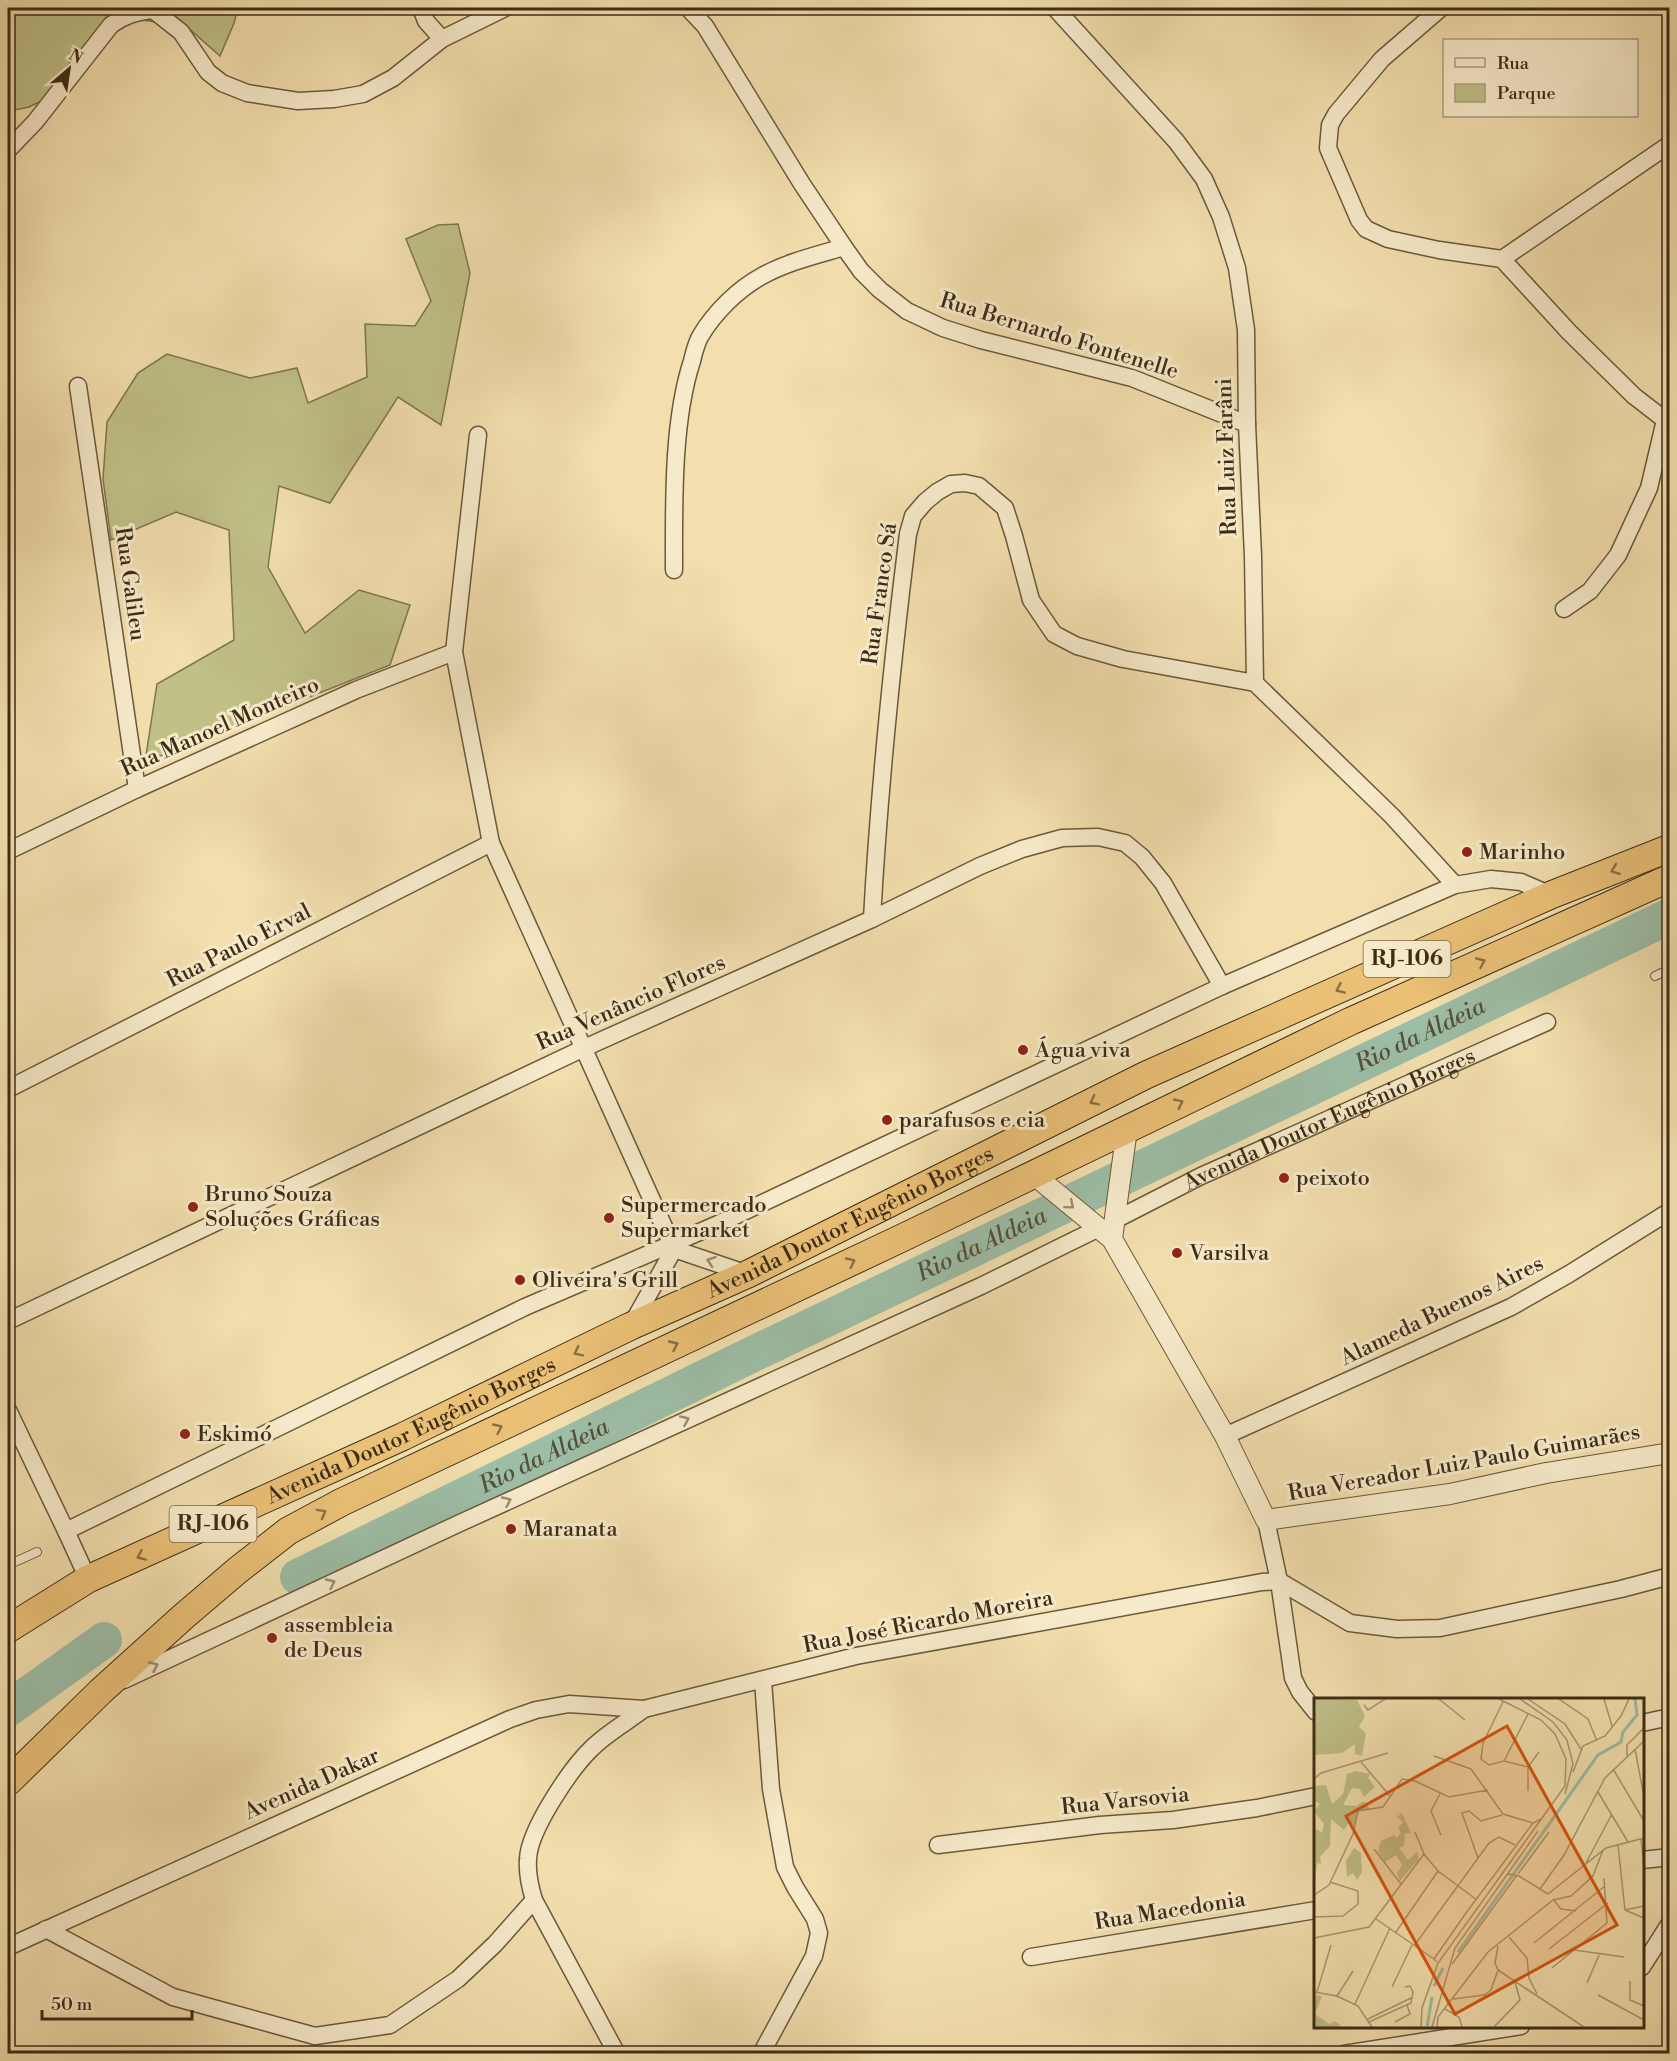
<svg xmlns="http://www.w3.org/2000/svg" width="1677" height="2061" font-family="'Libre Bodoni',serif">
<rect width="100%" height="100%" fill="#f3dfae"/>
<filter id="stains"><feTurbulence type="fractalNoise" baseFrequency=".00333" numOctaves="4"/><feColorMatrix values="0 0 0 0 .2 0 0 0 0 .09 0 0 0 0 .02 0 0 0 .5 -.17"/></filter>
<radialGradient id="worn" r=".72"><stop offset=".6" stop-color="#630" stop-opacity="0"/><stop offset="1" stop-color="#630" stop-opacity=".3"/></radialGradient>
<path fill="#c0c087" stroke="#7e764e" stroke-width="1.5" d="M8 8H215L225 14 238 8 234 23 220 56 186 26 127 18 66 89 29 107 10 111 8 109Z
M458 224 470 273 441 425 398 397 330 503 279 486 268 567 305 633 359 590 410 605 390 665 145 762 157 684 234 640 229 530 176 512 111 540 103 479 107 422 138 373 167 354 250 378 297 368 308 403 367 377 365 324 415 326 431 301 406 239 438 225Z"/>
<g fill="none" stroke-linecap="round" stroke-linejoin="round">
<g stroke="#9cbda6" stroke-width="36">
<path id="s1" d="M298 1577 751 1355 1670 916"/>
<path d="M8 1709 104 1640"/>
</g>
<defs>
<path id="service" d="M1655 976 1670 969
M8 1565 37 1552"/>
<g id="minor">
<path d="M421 8 426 21 442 39"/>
<path d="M688 8 705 26 802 184 844 247 861 271 880 290 907 311 943 328 981 340 1132 378 1247 424"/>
<path d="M1055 8 1176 141 1204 179 1221 217 1237 268 1246 330 1247 424 1253 556 1255 683 1392 816 1455 885"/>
<path d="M1441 8 1382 59 1336 114 1330 125 1328 148 1359 220 1366 229 1388 239 1439 250 1502 259 1569 332 1634 396 1665 420H1670"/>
<path d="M8 150 35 122 111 25C125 15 136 12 153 10L181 32 208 72 222 83 247 93 298 101 334 99 363 94 393 78 442 39 505 8"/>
<path d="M1502 259 1670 144"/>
<path d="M78 386 137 789"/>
<path d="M478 435 454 652 491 843 674 1249 748 1274"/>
<path d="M674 570C674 505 672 422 692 361 694 353 696 343 701 335 715 312 738 289 762 276 787 262 817 255 844 247"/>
<path d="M1564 609 1590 591 1618 555 1649 488 1665 420"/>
<path d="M8 851 137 789 356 690 454 652"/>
<path d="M872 919C879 790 892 663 908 534L913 516 925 502 937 492 951 484 965 483 979 486 1005 508 1014 536 1031 600 1054 634 1077 646 1123 659 1255 683"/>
<path d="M8 1089 491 843"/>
<path id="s2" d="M1115 1220 1201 1176 1547 1022"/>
<path d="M8 1321 582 1049 872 919 980 866 1022 849 1062 838 1098 837 1125 843 1142 857 1163 883 1222 986"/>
<path d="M632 1324 674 1249"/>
<path d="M8 1410 66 1531"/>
<path d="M1225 1436 1511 1307 1569 1274 1670 1211"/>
<path d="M1266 1520 1279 1581 1293 1678 1300 1692 1316 1712"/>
<path d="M88 1579 66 1531 525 1307 718 1224 1222 986 1455 885 1491 879 1521 882 1551 895"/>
<path d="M1279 1581 1350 1623 1397 1629 1440 1628 1621 1589 1670 1576"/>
<path d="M124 1680 460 1523 981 1286 1099 1228"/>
<path d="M1642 1723 1670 1717"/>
<path d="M938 1845 1100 1825 1173 1820 1257 1808 1316 1796"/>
<path d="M1642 1860 1670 1857"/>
<path d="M46 1929 173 1997 315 2036 390 2025 458 1979 495 1944 534 1900"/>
<path d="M8 1947 510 1719 536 1710 569 1704 644 1709 856 1656 1262 1582 1279 1581"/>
<path d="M1031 1957 1316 1910"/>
<path d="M1642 1967 1670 1923"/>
<path d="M617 2054 534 1900C530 1887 527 1873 528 1859 529 1830 571 1768 592 1748 607 1733 627 1722 644 1709"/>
<path d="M761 2054 814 1956 819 1933 815 1919 795 1887 785 1867 771 1789 763 1681"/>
<path d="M1344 2054 1521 2026"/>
</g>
<path id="tertiary" d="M1033 1174 1112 1239 1225 1436 1266 1520 1450 1494 1546 1473 1670 1453
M1112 1239 1127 1129"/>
<g id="trunk">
<path id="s3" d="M8 1629 88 1579 402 1437 631 1326 748 1274 1146 1075 1551 895 1670 848"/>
<path d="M8 1782 101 1691 184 1616 238 1570 288 1531 342 1502 902 1238 1351 1021 1670 878"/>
</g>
</defs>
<use href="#service" stroke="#6a593c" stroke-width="10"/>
<use href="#minor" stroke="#6a593c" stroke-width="19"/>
<use href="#tertiary" stroke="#6a593c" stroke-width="22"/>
<use href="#trunk" stroke="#3d2c16" stroke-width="29"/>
<use href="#service" stroke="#f7eaca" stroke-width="8"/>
<use href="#minor" stroke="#f7eaca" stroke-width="16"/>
<use href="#tertiary" stroke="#f7eaca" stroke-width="20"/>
<use href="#trunk" stroke="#eac077" stroke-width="27"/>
</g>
<defs><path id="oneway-chevron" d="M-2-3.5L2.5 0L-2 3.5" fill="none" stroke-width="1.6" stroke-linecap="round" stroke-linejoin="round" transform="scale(1.5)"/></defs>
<g stroke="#8b6f42">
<use href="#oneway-chevron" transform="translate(1615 870) rotate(159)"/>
<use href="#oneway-chevron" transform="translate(1481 962) rotate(-24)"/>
<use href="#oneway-chevron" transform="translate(1340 989) rotate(156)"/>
<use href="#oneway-chevron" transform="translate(1094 1101) rotate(153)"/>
<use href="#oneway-chevron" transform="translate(1179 1103) rotate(-26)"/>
<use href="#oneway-chevron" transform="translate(851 1262) rotate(-25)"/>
<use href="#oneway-chevron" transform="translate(674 1345) rotate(-25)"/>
<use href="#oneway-chevron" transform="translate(578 1352) rotate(154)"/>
<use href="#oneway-chevron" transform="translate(498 1428) rotate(-25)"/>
<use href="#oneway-chevron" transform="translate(322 1513) rotate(-29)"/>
<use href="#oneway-chevron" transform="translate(141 1556) rotate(156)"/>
</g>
<g stroke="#9a8b70">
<use href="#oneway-chevron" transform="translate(1070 1205) rotate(40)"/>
<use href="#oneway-chevron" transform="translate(711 1261) rotate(-161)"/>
<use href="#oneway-chevron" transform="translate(685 1420) rotate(-24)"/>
<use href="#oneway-chevron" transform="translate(507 1501) rotate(-25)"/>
<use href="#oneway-chevron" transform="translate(331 1583) rotate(-25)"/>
<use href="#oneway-chevron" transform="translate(154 1666) rotate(-25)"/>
</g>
<g fill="#8f2418" stroke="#f7eaca" stroke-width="2">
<circle cx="1467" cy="852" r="6"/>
<circle cx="1023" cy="1050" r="6"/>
<circle cx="887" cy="1120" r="6"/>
<circle cx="1284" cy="1178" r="6"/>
<circle cx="193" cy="1207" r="6"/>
<circle cx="609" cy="1218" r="6"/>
<circle cx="1177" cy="1253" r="6"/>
<circle cx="520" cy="1280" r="6"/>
<circle cx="185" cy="1434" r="6"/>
<circle cx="511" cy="1529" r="6"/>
<circle cx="272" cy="1638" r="6"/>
</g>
<g text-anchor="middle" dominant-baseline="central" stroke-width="6" stroke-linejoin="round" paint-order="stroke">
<g fill="#f7eaca" stroke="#75654c" stroke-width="1.5">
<rect x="1363.5" y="941" width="87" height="36" rx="4.5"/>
<rect x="169.5" y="1506" width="87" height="36" rx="4.5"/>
</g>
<g font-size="21" font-weight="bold" fill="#3d2c16">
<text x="1407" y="959">RJ-106</text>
<text x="213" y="1524">RJ-106</text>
</g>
<g font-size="22" fill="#3d2c16" stroke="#f7eaca">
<text transform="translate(1059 336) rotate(17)">Rua Bernardo Fontenelle</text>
<text transform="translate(1227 457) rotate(-92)">Rua Luiz Farâni</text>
<text transform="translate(130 584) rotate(82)">Rua Galileu</text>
<text transform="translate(880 594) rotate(-82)">Rua Franco Sá</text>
<text transform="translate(220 727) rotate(-24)">Rua Manoel Monteiro</text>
<text transform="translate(239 946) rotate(-27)">Rua Paulo Erval</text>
<text transform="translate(631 1003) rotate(-24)">Rua Venâncio Flores</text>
<text stroke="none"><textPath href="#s2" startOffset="237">Avenida Doutor Eugênio Borges</textPath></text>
<text stroke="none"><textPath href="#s3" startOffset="936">Avenida Doutor Eugênio Borges</textPath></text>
<text transform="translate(1442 1311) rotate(-26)">Alameda Buenos Aires</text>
<text stroke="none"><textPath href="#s3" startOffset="450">Avenida Doutor Eugênio Borges</textPath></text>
<text transform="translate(1464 1463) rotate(-10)">Rua Vereador Luiz Paulo Guimarães</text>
<text transform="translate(928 1622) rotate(-11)">Rua José Ricardo Moreira</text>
<text transform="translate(312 1784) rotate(-24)">Avenida Dakar</text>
<text transform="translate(1125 1801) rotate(-6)">Rua Varsovia</text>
<text transform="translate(1170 1911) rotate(-9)">Rua Macedonia</text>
</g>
<g font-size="22" fill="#3d2c16" stroke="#f7eaca" text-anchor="start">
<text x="1479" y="852">Marinho</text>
<text x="1035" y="1050">Água viva</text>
<text x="899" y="1120">parafusos e cia</text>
<text x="1296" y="1178">peixoto</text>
<text x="205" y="1194">Bruno Souza<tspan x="205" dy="25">Soluções Gráficas</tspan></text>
<text x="621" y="1205">Supermercado<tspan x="621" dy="25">Supermarket</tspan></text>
<text x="1189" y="1253">Varsilva</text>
<text x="532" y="1280">Oliveira's Grill</text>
<text x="197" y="1434">Eskimó</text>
<text x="523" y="1529">Maranata</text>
<text x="284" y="1625">assembleia<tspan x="284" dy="25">de Deus</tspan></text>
</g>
<g font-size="24" font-style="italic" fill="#55503a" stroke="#f7eaca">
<text stroke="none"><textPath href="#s1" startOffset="1246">Rio da Aldeia</textPath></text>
<text stroke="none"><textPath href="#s1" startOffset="760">Rio da Aldeia</textPath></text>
<text stroke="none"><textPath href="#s1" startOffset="274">Rio da Aldeia</textPath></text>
</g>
</g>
<g transform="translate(1314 1698)">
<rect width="330" height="330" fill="#f3dfae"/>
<path d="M0 1 43 2 51 18 45 29 52 35 48 58 41 56V46L28 55 1 57 0 64ZM42 73 56 76 54 80 61 89 50 99 46 91 38 90 29 107 42 108 50 103 56 111 45 113 40 127 34 126 30 132 17 121 16 148 6 159 7 166 3 165 1 184 0 130 8 135 10 126 0 113 6 106 0 102V88L12 87 18 106 29 96 33 76ZM88 115 97 135H91L90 148 85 150 94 162 103 154 105 161 86 183 83 175 88 167 82 157 71 164 64 153 67 143 80 137 83 140 87 135 84 129 89 124 83 119ZM40 150 47 155 48 174 43 182 39 175 33 179 32 163ZM0 297 8 298 1 316 15 326 21 323 28 329H0Z" fill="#c0c087"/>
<path fill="none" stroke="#9cbda6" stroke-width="3" d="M144 254 284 57 307 44 309 34 323 17 321 1M120 288 129 270M113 329 118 299"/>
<path fill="none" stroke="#aa9771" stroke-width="1.5" d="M125 1 151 22M206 1 239 24 253 42 259 66 251 96M214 1 251 26 267 51M245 1 274 21 283 43M290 1 298 28M189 4 169 45 167 61 175 67 190 63 214 69 225 54M50 7 54 12 71 1M321 51 330 99M120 58 157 71 189 116 219 125M313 58V47L330 30M190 63 214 16M47 64 76 98M214 69V93M299 71 330 123M259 74 269 48 291 38 307 18 315 1M0 81 7 75 74 55M284 94 314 144M126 96 117 113 127 137M101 134 110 156 124 173 163 202M327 141 330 169M304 147 311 212M60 151 87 186M164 160 148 115 155 113 167 123 188 117M272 165 298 116M194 176 205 178 234 196M204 176 235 134M226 191 250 157 291 80 330 43M234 196 292 150 330 140M0 197 15 187 39 136 44 113 69 109 88 81 101 83 135 99 174 92M239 201 247 211 262 213M239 202 257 198 279 178 289 152M311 212 330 220M311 212 330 208M0 219 29 218 44 206V193L16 184M62 221 120 261M82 234 124 173M195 239 213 260 215 280 223 296M0 240 55 229 110 156M220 245 291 188M100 248 175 145 185 139 201 147M235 251 294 205M260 252 310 259M123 264 120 261 152 215 219 125 227 121M138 266 203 177M238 270 293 225 290 180M184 272 270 329M184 272 181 265 184 248M316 283V302L330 308M273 285 286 255M78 289 98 247M0 294 23 298 44 308 58 329M3 294 17 247M284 297 330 322M23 298 39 273M139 301 170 297 177 292 184 272M41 306 76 230M131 311 145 319 148 329M54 321 97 300M55 324 97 305 99 294 96 288 91 289M81 324 96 316 93 307M107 329 108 310 124 265 251 88 252 61 241 36 227 22 185 1M118 329 141 250 224 133M123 329 124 319 174 254 239 202M180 329 206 302 201 284"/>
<path fill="#d7540d" fill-opacity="0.15" stroke="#d7540d" stroke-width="3" d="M193 28 303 227 141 316 32 118Z"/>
<rect width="330" height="330" fill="none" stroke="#3d2c16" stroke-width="3"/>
</g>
<rect width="1677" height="2061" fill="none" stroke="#f3dfae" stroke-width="30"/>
<rect x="9" y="9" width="1659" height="2043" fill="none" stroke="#3d2c16" stroke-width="3"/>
<rect x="15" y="15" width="1647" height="2031" fill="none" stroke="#3d2c16" stroke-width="1.5"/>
<rect x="1443" y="39" width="195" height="78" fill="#f7eaca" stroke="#ad9e82" stroke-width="1.5"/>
<rect x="1455" y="58" width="30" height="9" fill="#f7eaca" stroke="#ad9e82" stroke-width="1.5"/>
<text x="1497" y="69" font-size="18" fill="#3d2c16">Rua</text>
<rect x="1455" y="84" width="30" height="18" fill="#c0c087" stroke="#ad9e82" stroke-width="1.5"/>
<text x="1497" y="99" font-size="18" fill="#3d2c16">Parque</text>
<g transform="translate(69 69) rotate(29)" stroke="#f7eaca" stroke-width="4.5" paint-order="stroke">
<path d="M0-4.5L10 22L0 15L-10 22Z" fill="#3d2c16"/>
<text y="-9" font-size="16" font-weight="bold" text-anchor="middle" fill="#3d2c16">N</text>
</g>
<path d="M42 2010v9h150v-9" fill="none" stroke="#3d2c16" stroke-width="3"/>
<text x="51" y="2010" font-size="18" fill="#3d2c16" stroke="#f7eaca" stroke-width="4.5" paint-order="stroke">50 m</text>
<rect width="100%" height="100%" filter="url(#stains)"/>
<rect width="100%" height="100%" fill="url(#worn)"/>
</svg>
